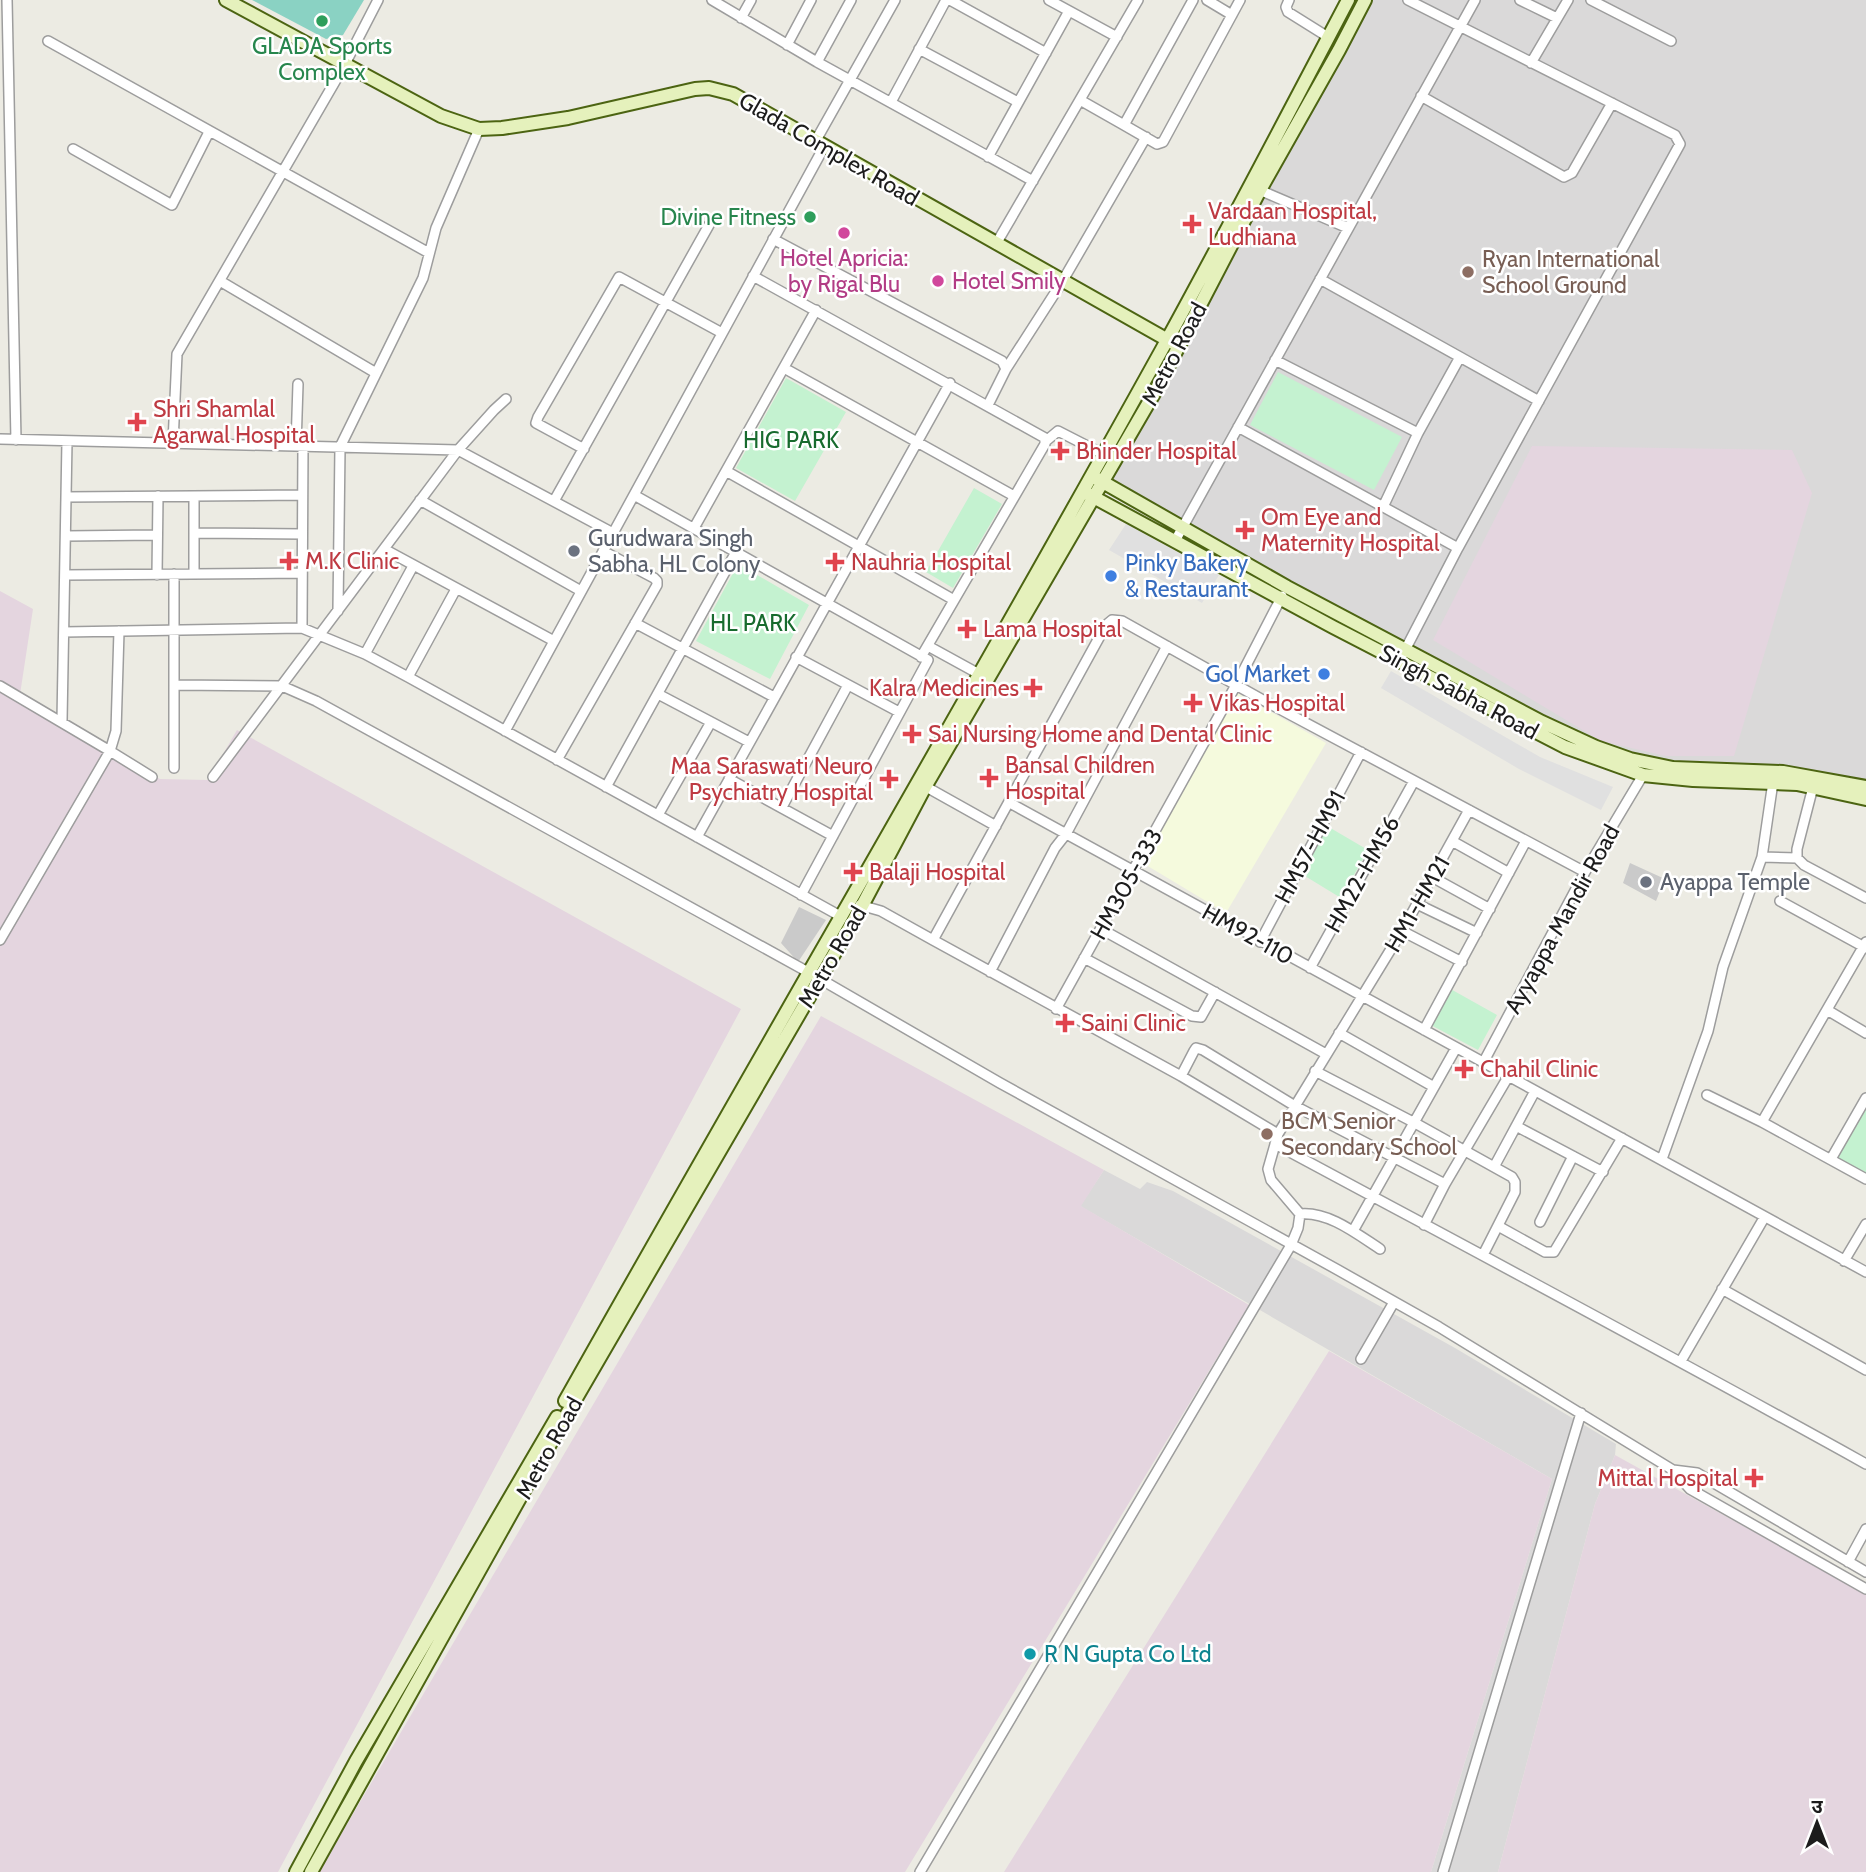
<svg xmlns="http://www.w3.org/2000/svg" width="1866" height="1872" font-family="Cabin,'Noto Sans Devanagari',sans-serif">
<rect width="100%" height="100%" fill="#ecebe3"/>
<path fill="#dad9d9" d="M1357 0H1866V785L1775 766 1675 762 1630 754 1587 739 1418 652 1098 477Z
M1104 1170 1140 1189 1147 1182 1173 1191 1455 1348 1616 1444 1615 1455 1595 1504 1498 1872H1431L1552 1479 1080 1206Z"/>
<path fill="#e4d5df" d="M1532 446 1792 450 1812 493 1734 756H1666L1601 741 1433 640Z
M0 591 33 609 19 701 160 779 208 780 237 730 741 1009 278 1872H0Z
M821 1016 1104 1170 1081 1206 1249 1305 905 1872H319Z
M1329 1351 1552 1479 1431 1872H1004Z
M1615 1455 1866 1594V1872H1498L1595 1504Z"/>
<path fill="#f5fadd" d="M1237 693 1326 743 1226 913 1141 862Z"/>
<path fill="#cacaca" d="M1630 863 1665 879 1656 901 1623 883Z
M799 907 826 920 798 962 781 943Z"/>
<path fill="#c4f2d0" d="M1278 372 1402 437 1374 490 1250 425Z
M786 378 846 412 795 501 736 468Z
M974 488 1002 504 953 588 926 572Z
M738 564 809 605 770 679 696 641Z
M1327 826 1368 850 1341 898 1300 873Z
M1447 987 1497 1015 1478 1050 1427 1023Z
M1866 1104V1175L1835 1157Z"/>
<path fill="#8ad2c3" d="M252 0H364L343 35 326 39Z"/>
<path fill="#e0e0e0" d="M1126 524 1219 575 1202 603 1109 550Z
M1391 671 1540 757 1613 787 1601 810 1519 769 1381 688Z"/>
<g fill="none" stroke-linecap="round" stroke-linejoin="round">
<defs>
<path id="street" d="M7 0 16 440
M712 0 817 62 1033 181
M950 0 1046 53
M1049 0 1117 37
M1193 0 1124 125 1157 144 1163 142 1240 0
M1207 0 1232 15
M1289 0 1286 7 1288 12 1328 37
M1520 0 1557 18
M1591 0 1671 41
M741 18 751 0
M48 41 429 253
M787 45 811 0
M919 49 1018 102
M817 62 851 0
M1531 63 1568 0
M1421 96 1564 177 1572 173 1612 103
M1080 100 1124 125
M891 102 946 0
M815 142 895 0
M73 149 172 205 209 132
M988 157 1069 11
M1257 189 1348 228
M773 239 1002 361 1006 369 988 405
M996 244 1138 0
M753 276 1045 438V444L921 657
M1320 279 1539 401
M220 281 376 373
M1275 360 1418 433
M784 368 1014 496
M1006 369 1062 282 1146 137
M1238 427 1458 548
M0 439 458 450 613 533
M1046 441 1058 431 1103 454
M173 443 177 354 344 66 378 0
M296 446 298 384
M584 449 536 423 538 417 619 277 722 333
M726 471 954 600
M634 495 928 660 801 895
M194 496V574
M66 497 302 495
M420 500 581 591
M554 501 709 225
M1383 507 1418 433 1460 357
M694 528 816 310
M194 533 302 534
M66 536 157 535
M1175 541 1475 0
M384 549 554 641
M65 575 302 573
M157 575 158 496
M338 611 340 447 423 278 436 228 479 129
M635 623 774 697
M302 628 303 446
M119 631 116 731 110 751 152 777
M64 632 302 628 365 654 408 677 842 917
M928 646 979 674
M365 654 413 566
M1403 654 1458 548 1680 144 1675 135 1408 0
M796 657 899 712
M408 677 456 589
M174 685 282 686 316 701 808 972 1000 1083 1338 1270 1439 1327 1673 1470 1690 1489 1866 1589
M0 686 110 751 0 940
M658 694 749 742
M62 721 67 441
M505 731 824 147
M557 760 657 585V581L654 578 603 551
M174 768V574
M213 777 458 450 494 410 506 399
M729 779 833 836
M921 784 996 826
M606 787 736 552
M1010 803 1866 1272
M782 807 848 685
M658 815 711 722
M697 837 950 383
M1452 841 1509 873
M1762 857 1773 782
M1797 858V849L1813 787
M1432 877 1490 909
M1780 901 1866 948
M1417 904 1477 933
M860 905 881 911 933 940 1181 1076 1278 1134
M1101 929 1326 1054
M1402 931 1462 962
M933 940 1106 625 1112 620 1122 621 1261 699 1585 872
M1260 942 1361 752
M1084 958 1192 1016 1201 1017 1215 992
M1310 968 1414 781
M990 972 1055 848 1066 834 1167 646
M1056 1009 1236 685 1282 596
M1827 1010 1866 1033
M1424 1030 1526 841
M1339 1033 1434 1087
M1483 1063 1585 872 1643 775
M1315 1071 1415 1123 1512 1177 1515 1182V1192L1483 1255
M1181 1076 1194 1051 1196 1048 1203 1050 1295 1106 1445 1184
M1707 1095 1762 1122 1866 1179
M1762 1122 1866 942
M1516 1126 1603 1172
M1275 1144C1472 1250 1670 1355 1866 1464
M1662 1159 1708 1031 1723 967 1762 857 1797 858 1804 865 1866 898
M1831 1159 1866 1098
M1494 1167 1535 1091
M1300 1214C1328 1211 1357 1234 1380 1249
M1540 1222 1573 1156
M1424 1225 1445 1184 1508 1077
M1498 1226 1545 1252H1554L1622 1138
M1353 1231 1456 1048
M1844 1261 1866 1224
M1722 1289 1866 1370
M1361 1359 1394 1302
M1681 1361 1764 1218
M1673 1470 1697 1473 1866 1572
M1848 1562 1866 1529
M920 1872 1291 1245 1298 1228 1300 1214 1271 1180 1268 1169 1278 1134 1402 931 1469 810
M1443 1872 1581 1413"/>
<path id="secondary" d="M226 0 441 116 479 129 502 128 568 118 695 89 709 88 733 94 1173 343
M1094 477 1287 587 1542 722 1596 747 1630 759 1673 768 1783 772 1866 787
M1086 493 1333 627 1565 747 1643 775 1693 780 1797 784 1866 799
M565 1401C764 1047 970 697 1166 342 1228 229 1288 114 1348 0
M296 1872 356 1761 557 1417
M311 1872 564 1419 862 906 925 787 1156 390 1260 190 1339 50 1365 0"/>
</defs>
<use href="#street" stroke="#9d9d9d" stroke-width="12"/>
<use href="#secondary" stroke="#4c6412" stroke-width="16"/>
<use href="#street" stroke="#fff" stroke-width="9"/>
<use href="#secondary" stroke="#e5f1bc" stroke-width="12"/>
</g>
<g fill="#2e9e5b" stroke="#fff" stroke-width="2.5">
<circle cx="322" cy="21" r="7"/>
<circle cx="810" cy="217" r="7"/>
</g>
<g fill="#e0444e" stroke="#fff" stroke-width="2.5">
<path d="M1188.5 213.5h7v7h7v7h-7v7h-7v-7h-7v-7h7z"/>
<path d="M133.5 411.5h7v7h7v7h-7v7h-7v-7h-7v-7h7z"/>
<path d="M1056.5 440.5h7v7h7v7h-7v7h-7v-7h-7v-7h7z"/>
<path d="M1241.5 519.5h7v7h7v7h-7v7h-7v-7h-7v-7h7z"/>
<path d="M285.5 550.5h7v7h7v7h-7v7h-7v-7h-7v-7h7z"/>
<path d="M831.5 551.5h7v7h7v7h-7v7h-7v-7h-7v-7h7z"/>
<path d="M963.5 618.5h7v7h7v7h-7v7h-7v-7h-7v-7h7z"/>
<path d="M1029.5 677.5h7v7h7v7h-7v7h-7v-7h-7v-7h7z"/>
<path d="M1189.5 692.5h7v7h7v7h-7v7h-7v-7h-7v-7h7z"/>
<path d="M908.5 723.5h7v7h7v7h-7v7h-7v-7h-7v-7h7z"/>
<path d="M985.5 767.5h7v7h7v7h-7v7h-7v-7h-7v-7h7z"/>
<path d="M885.5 768.5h7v7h7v7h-7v7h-7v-7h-7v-7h7z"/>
<path d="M849.5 861.5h7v7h7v7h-7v7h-7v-7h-7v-7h7z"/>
<path d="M1061.5 1012.5h7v7h7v7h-7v7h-7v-7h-7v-7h7z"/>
<path d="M1460.5 1058.5h7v7h7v7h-7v7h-7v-7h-7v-7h7z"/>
<path d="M1750.5 1467.5h7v7h7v7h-7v7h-7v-7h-7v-7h7z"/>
</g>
<g fill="#d1479c" stroke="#fff" stroke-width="2.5">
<circle cx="844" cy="233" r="7"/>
<circle cx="938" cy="281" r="7"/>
</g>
<g fill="#8d6e63" stroke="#fff" stroke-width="2.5">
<circle cx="1468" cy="272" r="7"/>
<circle cx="1267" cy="1134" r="7"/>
</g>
<g fill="#6b7280" stroke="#fff" stroke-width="2.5">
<circle cx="574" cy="551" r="7"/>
<circle cx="1646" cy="882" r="7"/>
</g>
<g fill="#3f7fe0" stroke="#fff" stroke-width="2.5">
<circle cx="1111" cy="576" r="7"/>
<circle cx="1324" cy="674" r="7"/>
</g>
<circle fill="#0f9aa8" stroke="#fff" stroke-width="2.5" cx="1030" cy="1654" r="7"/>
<g text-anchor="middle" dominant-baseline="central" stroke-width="5" stroke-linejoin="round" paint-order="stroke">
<g font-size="23" fill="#27864d" stroke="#fff">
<text x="322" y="46">GLADA Sports<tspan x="322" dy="26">Complex</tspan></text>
<text x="796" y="217" text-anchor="end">Divine Fitness</text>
</g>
<g font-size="23" fill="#1c1c1c" stroke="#fff">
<text transform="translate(829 149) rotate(30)">Glada Complex Road</text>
<text transform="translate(1174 354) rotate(-62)">Metro Road</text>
<text transform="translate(1459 692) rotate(28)">Singh Sabha Road</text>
<text transform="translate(1310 847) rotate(-62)">HM57-HM91</text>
<text transform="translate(1362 874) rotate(-61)">HM22-HM56</text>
<text transform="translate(1126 884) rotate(-61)">HM305-333</text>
<text transform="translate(1417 904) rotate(-60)">HM1-HM21</text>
<text transform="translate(1562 919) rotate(-61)">Ayyappa Mandir Road</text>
<text transform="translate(1248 934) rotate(29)">HM92-110</text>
<text transform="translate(832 957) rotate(-60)">Metro Road</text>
<text transform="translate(549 1448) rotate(-61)">Metro Road</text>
</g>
<g font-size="23" fill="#be3a42" stroke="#fff" text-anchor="start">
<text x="1208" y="211">Vardaan Hospital,<tspan x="1208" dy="26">Ludhiana</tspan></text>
<text x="153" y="409">Shri Shamlal<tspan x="153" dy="26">Agarwal Hospital</tspan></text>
<text x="1076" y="451">Bhinder Hospital</text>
<text x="1261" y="517">Om Eye and<tspan x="1261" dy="26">Maternity Hospital</tspan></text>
<text x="305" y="561">M.K Clinic</text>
<text x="851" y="562">Nauhria Hospital</text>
<text x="983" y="629">Lama Hospital</text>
<text x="1019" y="688" text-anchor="end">Kalra Medicines</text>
<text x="1209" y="703">Vikas Hospital</text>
<text x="928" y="734">Sai Nursing Home and Dental Clinic</text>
<text x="1005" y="765">Bansal Children<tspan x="1005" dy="26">Hospital</tspan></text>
<text x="873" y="766" text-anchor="end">Maa Saraswati Neuro<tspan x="873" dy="26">Psychiatry Hospital</tspan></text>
<text x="869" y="872">Balaji Hospital</text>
<text x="1081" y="1023">Saini Clinic</text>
<text x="1480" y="1069">Chahil Clinic</text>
<text x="1738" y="1478" text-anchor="end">Mittal Hospital</text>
</g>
<g font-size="23" fill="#b23c85" stroke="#fff">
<text x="844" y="258">Hotel Apricia:<tspan x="844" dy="26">by Rigal Blu</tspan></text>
<text x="952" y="281" text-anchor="start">Hotel Smily</text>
</g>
<g font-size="23" fill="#785e54" stroke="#fff" text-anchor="start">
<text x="1482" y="259">Ryan International<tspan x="1482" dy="26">School Ground</tspan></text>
<text x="1281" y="1121">BCM Senior<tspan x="1281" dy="26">Secondary School</tspan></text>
</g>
<g font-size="23" fill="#186b2e" stroke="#fff">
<text x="791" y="440">HIG PARK</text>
<text x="753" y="623">HL PARK</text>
</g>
<g font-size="23" fill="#5b616d" stroke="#fff" text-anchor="start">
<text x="588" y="538">Gurudwara Singh<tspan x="588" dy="26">Sabha, HL Colony</tspan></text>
<text x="1660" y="882">Ayappa Temple</text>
</g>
<g font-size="23" fill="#366cbe" stroke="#fff" text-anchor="start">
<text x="1125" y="563">Pinky Bakery<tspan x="1125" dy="26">&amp; Restaurant</tspan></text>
<text x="1310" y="674" text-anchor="end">Gol Market</text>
</g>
<g font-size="23" fill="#0d838f" stroke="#fff" text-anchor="start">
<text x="1044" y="1654">R N Gupta Co Ltd</text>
</g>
</g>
<g transform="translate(1817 1823)" stroke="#ffffff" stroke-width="5" paint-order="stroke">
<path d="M0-5L12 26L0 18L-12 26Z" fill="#1c1c1c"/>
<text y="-10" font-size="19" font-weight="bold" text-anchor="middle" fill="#1c1c1c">उ</text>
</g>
</svg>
